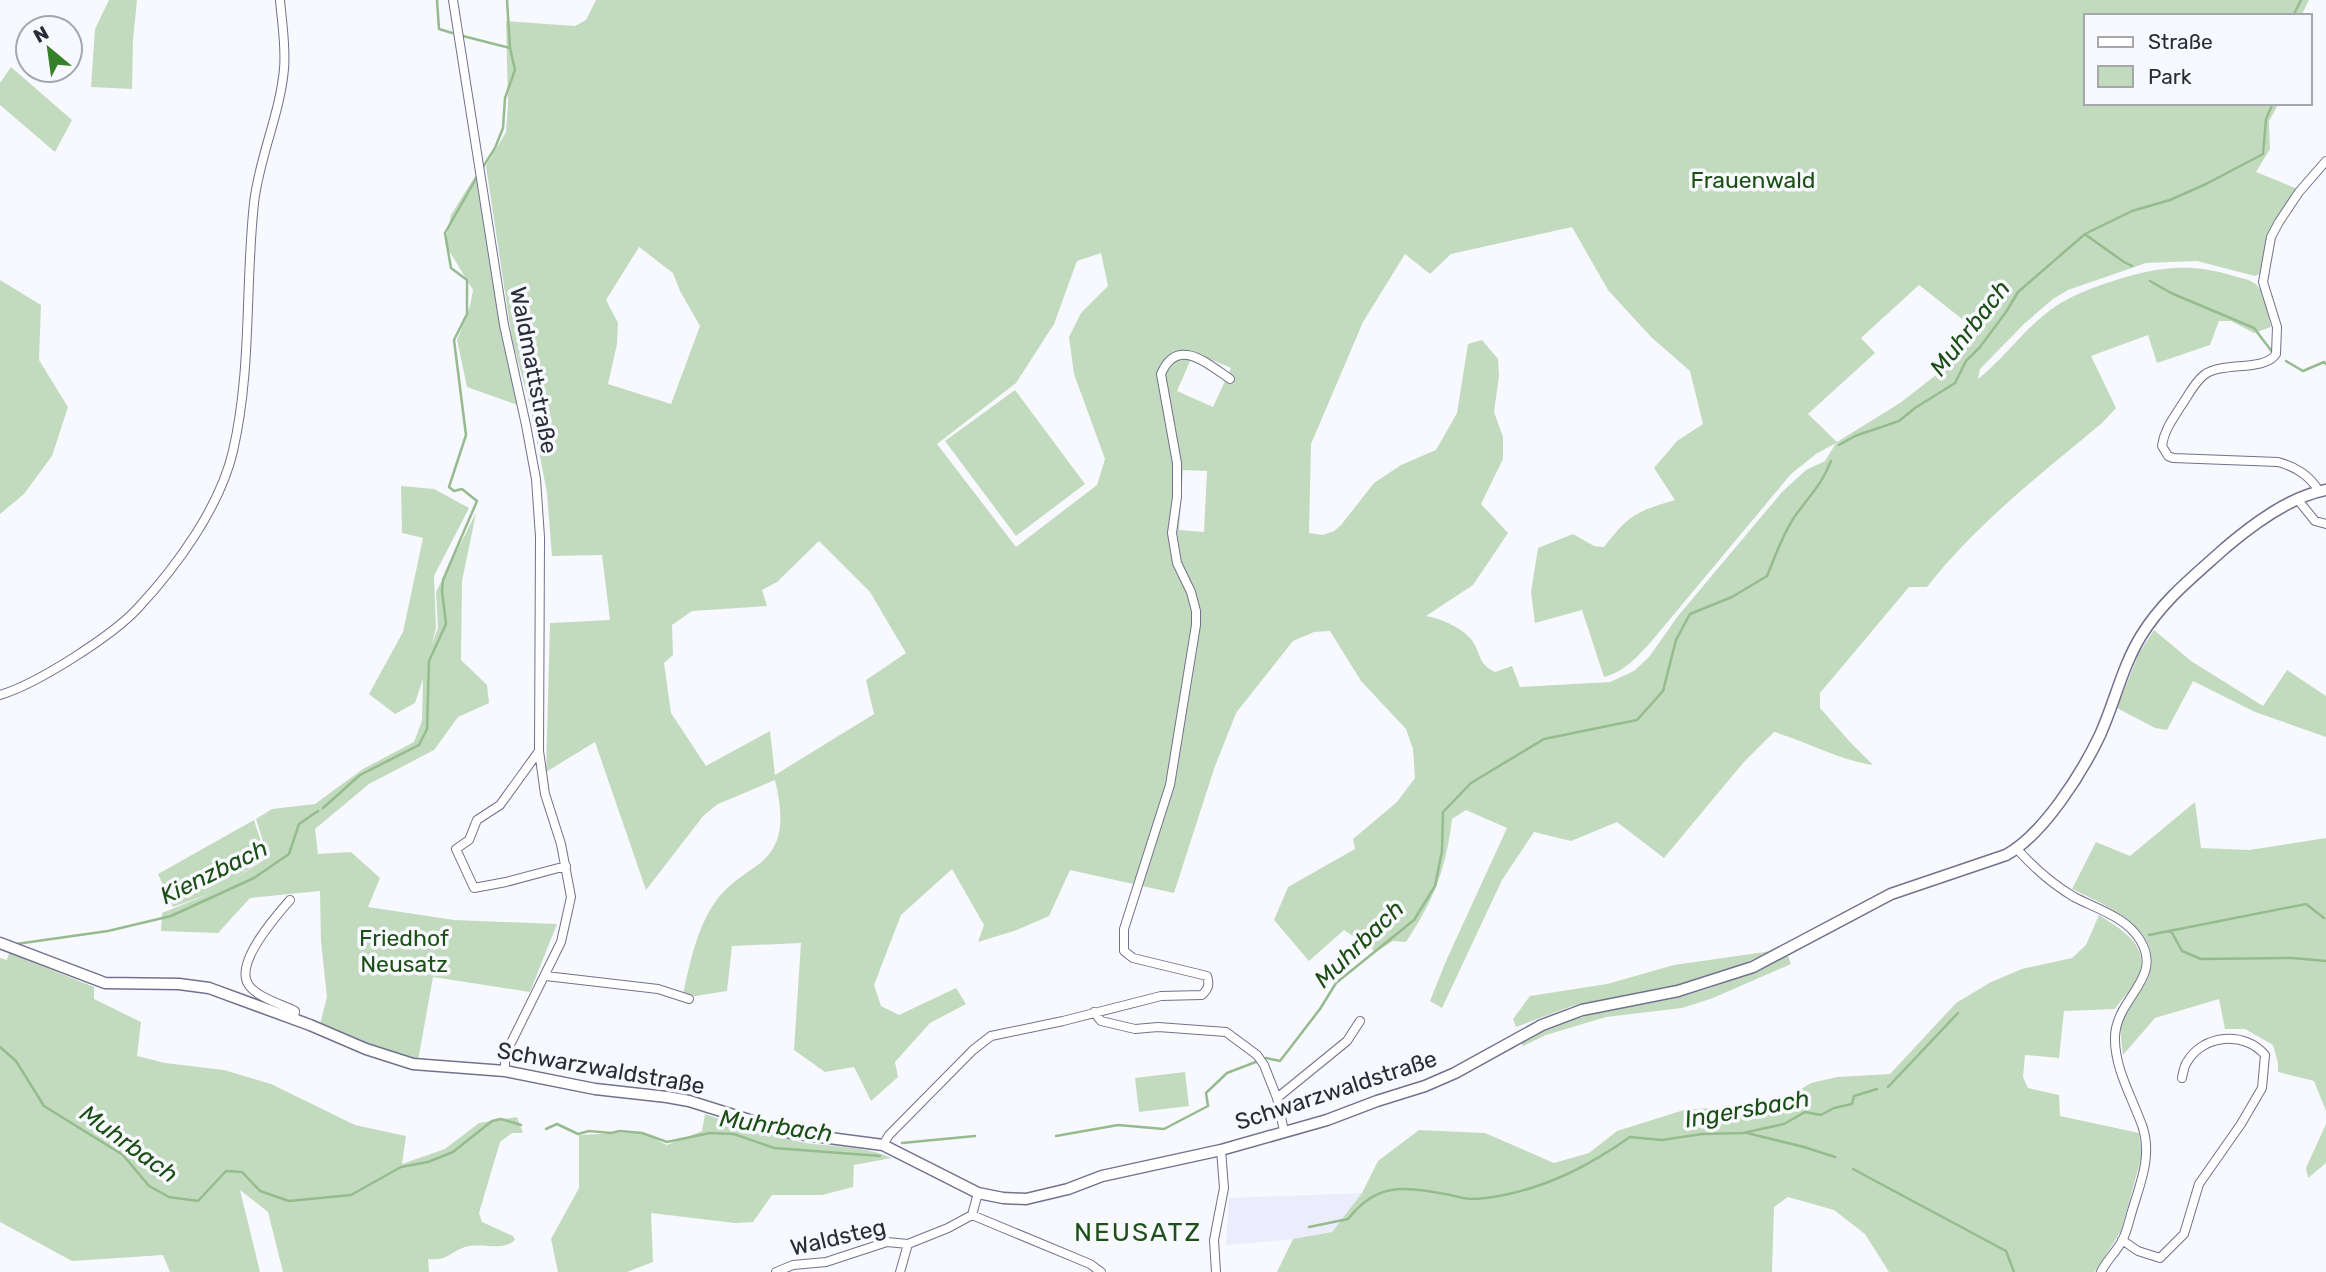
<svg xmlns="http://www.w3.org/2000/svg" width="2326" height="1272" font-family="Rubik,sans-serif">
<rect width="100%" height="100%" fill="#f8f8ff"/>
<path fill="#ebecfc" d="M1362 1193 1332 1232 1293 1239 1226 1245 1229 1198Z"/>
<path fill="#c2dbbe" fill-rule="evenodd" d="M109 0H137L133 40 132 89 91 87 95 29Z
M596 0H2309L2301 16H2086V103H2279L2269 121 2270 149 2256 172 2298 189 2276 221 2261 273 2255 276 2197 261 2146 263 2068 290 2053 299 2024 324 1980 369 1978 379C2006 357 2026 326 2056 306 2071 296 2087 290 2104 284 2151 268 2186 261 2234 276 2240 278 2249 279 2254 283 2266 290 2268 315 2271 327L2254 333 2231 321H2219L2210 345 2157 363 2148 335 2091 356 2116 408 2102 423C2041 474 1976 524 1927 587H1909L1820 693V708L1850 742 1873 765C1841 761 1806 741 1774 732L1743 763 1664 858 1617 822 1571 841 1534 832 1502 880 1442 1008 1430 1001 1446 961 1507 828 1466 810 1452 819C1446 869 1434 900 1406 942L1393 941 1376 952 1344 930 1309 961 1274 920 1288 887 1355 849 1353 839 1397 802 1415 778 1413 749 1406 729 1361 681 1330 631 1314 632 1293 641 1236 713 1214 769 1174 893 1070 870 1049 916 1014 931 978 942 984 925 952 869 901 915 874 985 881 1006 899 1015 956 988 966 1004 930 1023 895 1062 898 1077 871 1101 854 1067 825 1072 794 1050 801 943 732 946 727 991 689 997 683 995C690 962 697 926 718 898 730 883 744 875 759 864 787 843 782 810 775 780L718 804 704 815 646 890 595 742 546 772 550 623 610 620 602 555 552 556 547 493 531 410 512 339 486 166 506 132 508 105 506 21 575 26 586 20ZM1572 227 1608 290 1651 337 1690 371 1703 424 1677 441 1654 468 1675 500C1635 512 1630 514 1604 547L1594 546 1573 534 1538 548 1531 592 1535 623 1582 610 1604 677C1625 671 1635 659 1650 643L1791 474 1816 454 1836 443 1825 461 1806 470 1782 492 1678 616 1649 657 1634 671 1610 682 1520 687 1512 666 1495 672C1476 663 1482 652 1470 638 1459 626 1441 619 1426 616L1473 585 1508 533 1481 504 1503 459V437L1494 412 1499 376 1498 359 1482 340 1468 344 1457 413 1436 450 1401 465 1374 483 1341 525 1334 531 1323 535 1309 533 1311 444 1363 322 1405 254 1430 274 1451 254ZM639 247 673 273 680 291 700 326 671 404 608 384 617 344 618 323 606 300ZM1101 253 1108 286 1081 313 1069 337 1074 374 1105 459 1097 485 1016 547 937 444 1016 383 1054 324 1077 261ZM1919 285 1976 330 1941 371 1900 403 1837 442 1808 414 1875 353 1861 338ZM1194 352 1231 368 1213 407 1177 391ZM1183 470 1207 471 1204 532 1179 530ZM819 541 870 592 906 653 866 680 874 714 775 775 770 731 706 766 671 713 664 663 673 655 672 625 692 611 767 606 762 590 777 582Z
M11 67 72 120 55 152 0 105V83Z
M477 173 497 308 518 405 467 387 457 340 470 306 473 290 445 244 451 215Z
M0 280 41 305 39 360 68 407 52 456 24 494 0 514Z
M1015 390 1085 484 1016 536 945 441Z
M401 486 434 489 469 508 434 576 436 628 432 644 438 628 436 592 476 513 462 581 461 660 487 685 489 703 458 717 434 750 369 784 315 829 318 854 351 852 380 878 368 907 454 920 557 924 530 992 433 977 418 1061 380 1048 320 1024 327 997 321 941 320 891 250 898 218 933 161 931 162 913 211 893 173 907 158 874 254 820 266 857 234 879 267 858V854L256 819 272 809 315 804 363 769 414 742 422 721 423 679 415 703 395 714 369 694 403 632 423 538 402 533Z
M2154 630 2191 661 2263 706 2287 670 2326 696V737L2255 712 2193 681 2167 730 2155 728 2117 708 2139 653Z
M2195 802 2201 848 2249 850 2326 838V1111L2314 1081 2278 1072V1063L2273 1045 2245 1029H2225L2219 999 2155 1018 2123 1055C2121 1039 2118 1022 2127 1008 2131 1002 2137 997 2141 991 2178 936 2112 908 2072 889L2096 842 2130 856Z
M2099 915C2117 927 2145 941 2141 967 2140 981 2123 997 2115 1009L2064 1011 2059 1058 2025 1055 2023 1077 2028 1088 2059 1095 2060 1116 2139 1133 2142 1155 2121 1231 2095 1272H1889L1865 1234 1834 1210 1788 1197 1774 1207 1772 1272H1277L1293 1239 1332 1232 1362 1193 1378 1161 1419 1130 1485 1133 1554 1163 1589 1153 1617 1131 1684 1110 1763 1104 1786 1098 1811 1083 1837 1077 1890 1074 1956 1003 1991 982 2022 969 2072 958 2086 945Z
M1772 951 1740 965 1671 987 1572 1006 1516 1027 1513 1019 1530 996 1607 984 1674 965Z
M9 953 94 987V999L141 1022 137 1056 165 1063 224 1070 271 1084 355 1125 406 1136 402 1164 445 1149 479 1123 517 1117 523 1133H512L500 1142 479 1213 482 1222 513 1236 515 1240C502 1252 481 1242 465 1247 448 1253 448 1261 428 1259L429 1272H283L268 1212 240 1190 260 1272H170L163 1255 72 1261 0 1222V958L7 960Z
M1788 956 1791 964 1713 998 1682 1008 1606 1017 1546 1035 1523 1046 1520 1041C1568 1014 1623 1009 1676 998 1715 989 1752 972 1788 956Z
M1185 1072 1189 1106 1139 1112 1135 1078Z
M705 1114C738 1125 771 1137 806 1143 835 1147 865 1146 892 1158L854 1165 853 1187 822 1195H772L753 1222 735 1223 651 1213 653 1262 627 1272H558L551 1239 579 1188V1135L641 1132 667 1145 702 1131Z
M2326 1124V1163L2308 1178 2306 1168Z"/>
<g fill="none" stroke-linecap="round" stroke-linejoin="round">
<path stroke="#96bb8f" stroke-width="2.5" d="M437 0 439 29 452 33
M507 0 510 48
M2293 16 2301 0
M463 36 510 48 515 70 505 98 503 128 495 148 483 167
M2086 235 2124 262 2132 266
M2150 281 2171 293 2254 328 2273 353
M2286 361 2303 371 2324 362 2326 364
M1839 445 1855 436 1899 421 1915 408 1955 383 1966 361 1980 347 2006 312 2018 292 2085 234 2132 211 2170 200 2206 184 2263 154 2266 119 2273 103
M323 808 360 775 419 745 427 729 429 661 446 624 442 591 443 580 477 501 462 489 454 491 449 487 466 435 454 340 467 314V280L451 268 445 233 478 175
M2171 931 2182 951 2201 959 2292 958 2326 961
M2149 935 2306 904 2324 918
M16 944 108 931 171 916 254 878 289 854 299 824 318 811
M0 1047 16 1061 44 1106 123 1155 149 1186 169 1197 198 1201 226 1171 242 1172 260 1191 289 1201 351 1195 401 1167 428 1162 453 1152 492 1121 501 1119 521 1125
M1888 1087 1958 1013
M546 1129 557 1124 578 1134 589 1131 611 1133 620 1131 642 1133 667 1142 710 1133 734 1134 774 1148 880 1156
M1747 1133 1804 1147 1835 1157
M1056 1136 1118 1125 1164 1129 1208 1106 1206 1093 1227 1073 1266 1058 1280 1061 1320 1009 1336 983 1414 920 1435 886 1442 851 1443 812 1471 783 1544 739 1637 720 1663 691 1676 640 1690 614 1732 597 1767 576C1776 555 1782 535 1795 516 1810 495 1821 486 1831 461
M902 1143 975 1136
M1853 1169 2006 1251 2014 1272
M1309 1227 1348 1219C1377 1182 1402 1187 1445 1194 1453 1195 1463 1199 1471 1199 1481 1199 1494 1197 1504 1195 1552 1185 1590 1165 1630 1137L1662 1140 1702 1134 1743 1133 1784 1124 1805 1112 1821 1115 1834 1108 1852 1104 1854 1096 1877 1089"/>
<defs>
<path id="street" d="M453 0 504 325 526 425 536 479 540 537 539 751 545 794 561 844 571 897 561 942 505 1055V1071
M2319 491C2309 475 2296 467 2278 462L2173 458 2168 456 2162 446C2164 430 2173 419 2181 406 2188 396 2194 383 2204 375 2222 361 2264 372 2276 354L2277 327 2263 282 2271 237 2279 222 2299 192 2326 161
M2298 500 2315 521 2326 524
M0 695C37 684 112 636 138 608 177 566 220 507 233 451 252 369 245 285 254 203 259 158 280 114 284 69 286 46 282 23 280 0
M539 751 500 805 477 820 469 840 456 849 474 888 506 882 566 866
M2017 849C2034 868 2052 884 2074 897 2097 909 2126 917 2140 940 2164 978 2116 998 2115 1037 2114 1068 2133 1099 2143 1128 2152 1157 2140 1184 2132 1211 2129 1221 2127 1232 2122 1241 2116 1252 2106 1261 2101 1272
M290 900C276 916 235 962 248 984 256 997 281 1004 295 1011L294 1019
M546 976 658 989 689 999
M1094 1012 1101 1021 1135 1029 1158 1027 1226 1032 1257 1055 1264 1065 1277 1098 1284 1131
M1277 1098 1347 1041 1360 1021
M883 1145 889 1135 973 1050 991 1036 1063 1021 1161 996 1202 995C1208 989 1210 985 1207 976L1133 958 1124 951V929L1170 785 1196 625V611L1191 592 1177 563 1172 533 1177 497V463L1161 374C1177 336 1207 363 1230 379
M972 1215 1090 1264 1101 1272
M2122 1240 2138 1251 2160 1258 2184 1234 2199 1184 2241 1124 2262 1088 2265 1055C2245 1031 2203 1034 2187 1062 2184 1066 2183 1073 2182 1078
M776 1272 793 1265 826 1262 887 1242 908 1244 948 1228 972 1215 978 1193
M900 1272 908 1244
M1216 1272 1214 1240 1224 1188 1221 1150"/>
<path id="secondary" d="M0 943 105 983 179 984 209 988 310 1025 366 1049 413 1064 505 1071 595 1089 667 1097 689 1101 791 1133 883 1145 978 1193 1003 1198 1026 1199 1068 1189 1102 1176 1221 1150 1327 1120 1377 1101 1425 1086 1455 1073 1542 1025 1582 1010 1678 991 1753 967 1891 894 2006 855C2043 835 2082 773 2100 735 2115 702 2122 667 2141 636 2163 600 2194 576 2225 548 2253 524 2289 497 2326 490"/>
</defs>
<use href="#street" stroke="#72718e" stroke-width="10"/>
<use href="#secondary" stroke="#72718e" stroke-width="13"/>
<use href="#street" stroke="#fff" stroke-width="8"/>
<use href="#secondary" stroke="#fff" stroke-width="10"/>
</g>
<g text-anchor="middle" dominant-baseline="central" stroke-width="7" stroke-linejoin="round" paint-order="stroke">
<g font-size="23" fill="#1c4f14" stroke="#f8f8ff">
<text x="1753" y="180">Frauenwald</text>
<text x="404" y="938">Friedhof<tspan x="404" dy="26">Neusatz</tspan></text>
</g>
<g font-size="23" fill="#2b2b37" stroke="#f8f8ff">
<text transform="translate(534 370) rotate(79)">Waldmattstraße</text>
<text transform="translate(601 1068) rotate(10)">Schwarzwaldstraße</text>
<text transform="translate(1336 1090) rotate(-18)">Schwarzwaldstraße</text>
<text transform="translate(838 1237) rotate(-13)">Waldsteg</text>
</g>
<g font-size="24" font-style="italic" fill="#1b4e14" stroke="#f8f8ff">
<text transform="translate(1970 328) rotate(-52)">Muhrbach</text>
<text transform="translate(214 872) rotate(-26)">Kienzbach</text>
<text transform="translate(1359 944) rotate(-44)">Muhrbach</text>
<text transform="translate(1747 1109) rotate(-10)">Ingersbach</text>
<text transform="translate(776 1126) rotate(8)">Muhrbach</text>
<text transform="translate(129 1144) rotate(36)">Muhrbach</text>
</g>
<g font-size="26" letter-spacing="2" fill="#205019" stroke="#f8f8ff">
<text x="1138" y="1232">NEUSATZ</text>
</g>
</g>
<rect x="2084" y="14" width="228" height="91" fill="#f8f8ff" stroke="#a6a6af" stroke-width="2"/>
<rect x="2098" y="37" width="35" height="10" fill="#ffffff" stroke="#a6a6af" stroke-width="2"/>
<text x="2148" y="49" font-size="21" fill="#2b2b37">Straße</text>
<rect x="2098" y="66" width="35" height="21" fill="#c2dbbe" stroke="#a6a6af" stroke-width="2"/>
<text x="2148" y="84" font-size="21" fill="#2b2b37">Park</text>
<g transform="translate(49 49) rotate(331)"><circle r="33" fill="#f8f8ff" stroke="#a6a6af" stroke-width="2"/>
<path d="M0-5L12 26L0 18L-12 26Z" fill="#35812a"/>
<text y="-10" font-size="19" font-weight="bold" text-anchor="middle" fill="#2b2b37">N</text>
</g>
</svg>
